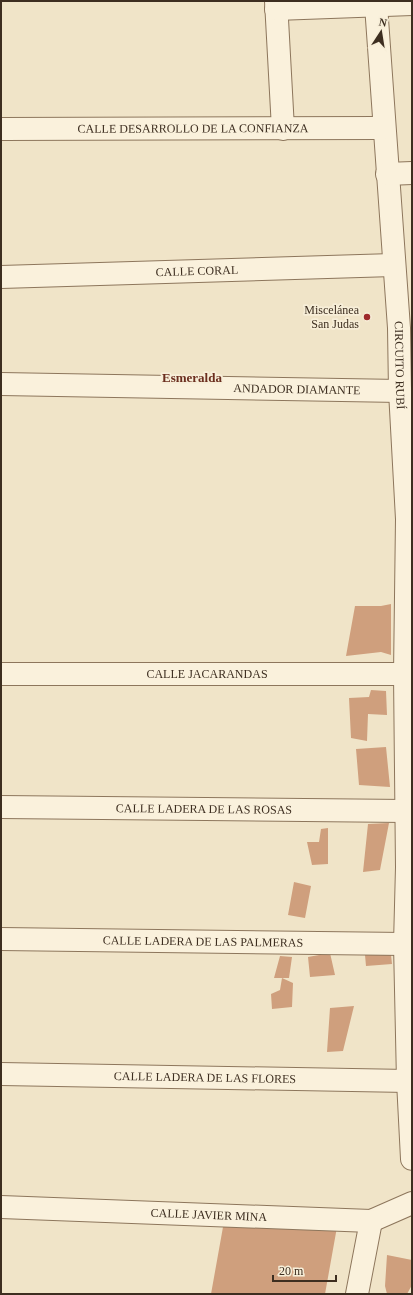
<svg xmlns="http://www.w3.org/2000/svg" width="413" height="1295" font-family="Georgia,serif">
<rect width="100%" height="100%" fill="#f0e4c8"/>
<path fill="#cf9f7d" d="M391 604V655L381 652 346 656 355 606H381Z
M371 690 386 691 387 715 368 714 367 741 351 738 349 698 369 697Z
M386 747 390 787 359 785 356 749Z
M389 823 380 870 363 872 368 824Z
M328 828V864L312 865 307 842H319L321 829Z
M294 882 311 886 305 918 288 915Z
M330 953 335 975 310 977 308 957Z
M365 955H391L392 964 366 966Z
M280 956 292 957 289 978H282L293 983 292 1007 272 1009 271 994 280 990 282 978H274Z
M354 1006 343 1051 327 1052 330 1008Z
M223 1227H337L325 1294H211Z
M387 1255 412 1260V1285L407 1294H387L385 1286Z"/>
<g fill="none" stroke-linecap="round" stroke-linejoin="round">
<defs>
<g id="minor">
<path d="M276 1 283 129"/>
<path id="s1" d="M376 5 399 328 400 391 407 519 405 674 407 867 405 944 408 1081 412 1159"/>
<path d="M276 9 412 4"/>
<path id="s2" d="M1 129 384 128"/>
<path d="M387 174 412 173"/>
<path id="s3" d="M1 277 393 265"/>
<path id="s4" d="M1 384 400 391"/>
<path id="s5" d="M1 674H412"/>
<path id="s6" d="M1 807 406 811"/>
<path id="s7" d="M1 939 405 944"/>
<path id="s8" d="M1 1074 408 1081"/>
<path id="s9" d="M1 1207 371 1221 412 1203"/>
<path d="M357 1294 371 1221"/>
</g>
</defs>
<use href="#minor" stroke="#8d765c" stroke-width="24"/>
<use href="#minor" stroke="#faf1dc" stroke-width="22"/>
</g>
<circle fill="#9e2a2b" stroke="#f7eed8" stroke-width="1.5" cx="367" cy="317" r="4"/>
<g text-anchor="middle" dominant-baseline="central" stroke-width="3.5" stroke-linejoin="round" paint-order="stroke">
<g font-size="12" fill="#3d2e20" stroke="#f7eed8">
<text stroke="none"><textPath href="#s2" startOffset="192">CALLE DESARROLLO DE LA CONFIANZA</textPath></text>
<text stroke="none"><textPath href="#s3" startOffset="196">CALLE CORAL</textPath></text>
<text stroke="none"><textPath href="#s1" startOffset="361">CIRCUITO RUBÍ</textPath></text>
<text stroke="none"><textPath href="#s4" startOffset="296">ANDADOR DIAMANTE</textPath></text>
<text stroke="none"><textPath href="#s5" startOffset="206">CALLE JACARANDAS</textPath></text>
<text stroke="none"><textPath href="#s6" startOffset="203">CALLE LADERA DE LAS ROSAS</textPath></text>
<text stroke="none"><textPath href="#s7" startOffset="202">CALLE LADERA DE LAS PALMERAS</textPath></text>
<text stroke="none"><textPath href="#s8" startOffset="204">CALLE LADERA DE LAS FLORES</textPath></text>
<text stroke="none"><textPath href="#s9" startOffset="208">CALLE JAVIER MINA</textPath></text>
</g>
<g font-size="12" fill="#3d2e20" stroke="#f7eed8" text-anchor="end">
<text x="359" y="310">Miscelánea<tspan x="359" dy="14">San Judas</tspan></text>
</g>
<g font-size="13" font-weight="bold" fill="#6b2e1e" stroke="#f7eed8">
<text x="192" y="377">Esmeralda</text>
</g>
</g>
<rect width="413" height="1295" fill="none" stroke="#3d2e20" stroke-width="4"/>
<g transform="translate(381 32) rotate(12)" stroke="#f7eed8" stroke-width="3" paint-order="stroke">
<path d="M0-3L7 15L0 10L-7 15Z" fill="#3d2e20"/>
<text y="-6" font-size="11" font-weight="bold" text-anchor="middle" fill="#3d2e20">N</text>
</g>
<path d="M273 1275v6h63v-6" fill="none" stroke="#3d2e20" stroke-width="2"/>
<text x="279" y="1275" font-size="12" fill="#3d2e20" stroke="#f7eed8" stroke-width="3" paint-order="stroke">20 m</text>
</svg>
